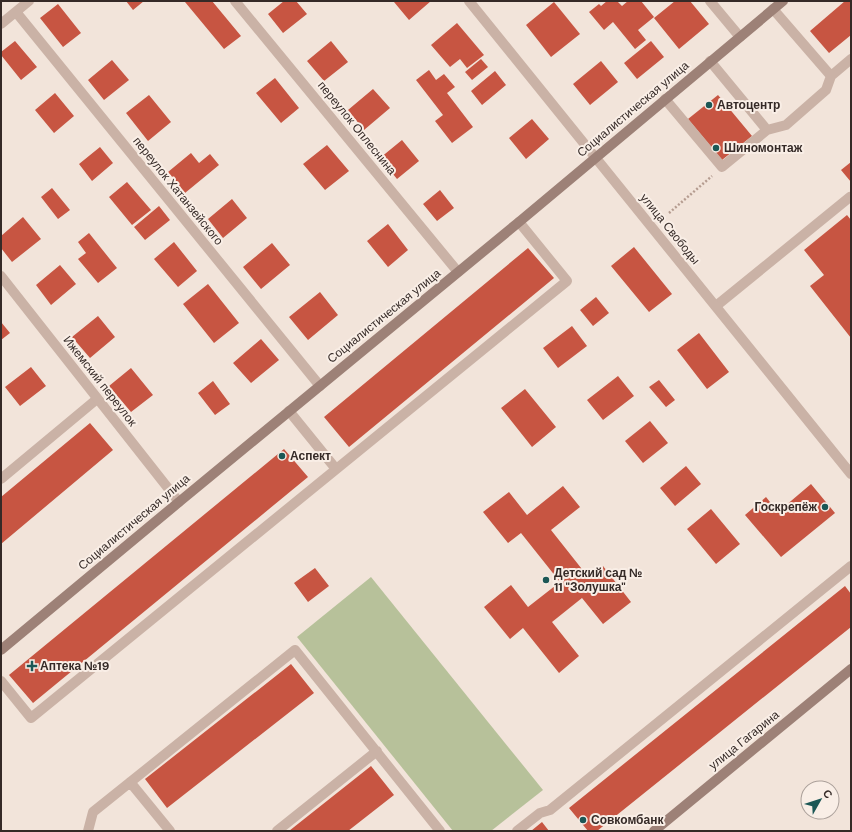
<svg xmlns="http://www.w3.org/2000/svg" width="852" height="832" font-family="'DM Sans',sans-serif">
<rect width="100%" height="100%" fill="#f2e4da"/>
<path fill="#b7c19a" d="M371 577 543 790 491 831H453L297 637Z"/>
<path fill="#c75542" d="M126 1H144L133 10Z
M187 1H212L241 36 224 49 185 2Z
M284 1H296L307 14 283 33 268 14Z
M395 1H431L409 20 394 2Z
M607 1H617L622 6 628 1H641L654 17 638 30 646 40 635 49 613 22 604 30 589 12 599 4 601 6Z
M675 1H690L709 24 679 49 654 18Z
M845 1H851V35L829 53 810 31Z
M554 2 580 34 551 57 526 25Z
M58 4 81 33 63 47 40 18Z
M457 23 484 55 467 68 460 59 450 67 431 45Z
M15 41 37 67 21 80 1 55V52Z
M331 41 348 62 324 81 307 61Z
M651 41 664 57 637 79 624 63Z
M481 59 488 67 472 80 465 72Z
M112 60 129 80 104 100 88 80Z
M601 61 618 82 590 105 573 84Z
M429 70 436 80 444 74 455 87 447 93 473 127 452 143 435 121 443 115 416 80Z
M495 71 506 85 482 105 471 91Z
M275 78 299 108 281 123 256 93Z
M373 89 390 108 364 130 348 110Z
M55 93 74 116 54 133 35 110Z
M149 95 171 122 148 141 126 113Z
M718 95 752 136 722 160 688 119Z
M532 119 549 139 526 159 509 138Z
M402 140 419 161 397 179 380 158Z
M327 145 349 171 325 190 303 164Z
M100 147 113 163 92 181 79 164Z
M191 153 199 163 210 154 219 165 185 193 168 172Z
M851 162V182L841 170Z
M127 182 151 210 132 225 109 197Z
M52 188 70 210 58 219 41 197Z
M440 190 454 208 437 221 423 204Z
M232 199 247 218 223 238 208 219Z
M159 206 170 220 145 240 134 227Z
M847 215 851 220V338L810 286 824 275 804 250Z
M23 217 41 239 12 262 1 248V236Z
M388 224 408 250 388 267 367 241Z
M89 233 117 268 98 283 78 259 86 253 78 242Z
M174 242 197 271 178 287 154 259Z
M272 243 290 265 261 289 243 267Z
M634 247 672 294 649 312 611 266Z
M528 248 554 278 349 447 324 417Z
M60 265 76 284 51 305 36 285Z
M208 284 239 323 214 343 183 304Z
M320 292 338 315 308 340 289 317Z
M596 297 609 313 593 326 580 310Z
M98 316 115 337 90 358 72 337Z
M1 322 10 333 1 340Z
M572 326 587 346 558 368 543 348Z
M699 333 729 372 707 389 677 350Z
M261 339 279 360 251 383 233 363Z
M31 367 46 386 20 406 5 387Z
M131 368 153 395 131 412 109 386Z
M618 376 634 396 603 420 587 400Z
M659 380 675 400 666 407 649 387Z
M213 381 230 404 215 415 198 393Z
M525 389 556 427 532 447 501 408Z
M650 421 668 443 643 463 625 441Z
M90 423 113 450 1 544V497Z
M284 449 308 477 33 703 9 675Z
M686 466 701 484 675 506 660 488Z
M811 484 835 513 781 557 745 515 766 497 778 512Z
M563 486 580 507 551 530 589 578 603 566 631 602 603 624 582 598 552 622 579 656 559 673 523 628 510 639 484 607 511 585 528 607 560 582 521 533 508 543 483 512 509 492 527 515Z
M711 509 740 544 716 564 687 529Z
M315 568 329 586 308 602 294 583Z
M845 586 851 594V627L597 831H588L569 808Z
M291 664 314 693 167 808 145 779Z
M371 766 394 795 348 831H289Z
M542 822 549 831H531Z"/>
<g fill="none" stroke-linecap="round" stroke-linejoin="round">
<path stroke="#b59c90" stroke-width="2.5" stroke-dasharray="2 2" stroke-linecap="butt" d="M669 213 712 176"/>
<path stroke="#cab2a6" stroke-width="10" d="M710 61 767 130
M831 76 851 59
M665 99 722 167 767 130 786 125 826 90 831 76 773 9
M716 306 850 197 851 198
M289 411 336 469
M1 479 97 399
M1 681 31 718 567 281 519 222
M130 782 170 831
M88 831 93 812 295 650 440 831
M277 831 377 751
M517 831 540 813 550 810 851 566"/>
<path stroke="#cab2a6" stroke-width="10" d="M235 1 458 272
M710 1 740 37
M16 12 320 386
M1 24 29 1
M1 276 179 502"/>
<path stroke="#cab2a6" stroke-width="10" d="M469 1 851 474"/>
<path stroke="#9d8177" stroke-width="10" d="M1 650 179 502 519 222 783 1
M654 831 851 669"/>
</g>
<g fill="#1c5755" stroke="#f9eee6" stroke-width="1.5">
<circle cx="709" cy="105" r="4"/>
<circle cx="716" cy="148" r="4"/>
<circle cx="282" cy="456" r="4"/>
<circle cx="825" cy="507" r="4"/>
<circle cx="546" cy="580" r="4"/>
<path d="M30 660h4v4h4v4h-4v4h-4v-4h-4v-4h4z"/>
<circle cx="583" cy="820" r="4"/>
</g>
<g text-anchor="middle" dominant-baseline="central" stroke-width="4" stroke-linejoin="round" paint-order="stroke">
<g font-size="12" font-weight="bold" fill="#352a27" stroke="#f9eee6" text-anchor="start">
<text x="717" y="105">Автоцентр</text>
<text x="724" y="148">Шиномонтаж</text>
<text x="290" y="456">Аспект</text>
<text x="817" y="507" text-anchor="end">Госкрепёж</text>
<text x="554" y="573">Детский сад №<tspan x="554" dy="14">11 "Золушка"</tspan></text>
<text x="40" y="666">Аптека №19</text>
<text x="591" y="820">Совкомбанк</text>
</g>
<g font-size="12" fill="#352a27" stroke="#f9eee6">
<text transform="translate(633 109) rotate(-40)">Социалистическая улица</text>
<text transform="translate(357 128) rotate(51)">переулок Оплеснина</text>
<text transform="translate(178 191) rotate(51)">переулок Хатанзейского</text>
<text transform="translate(670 229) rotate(51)">улица Свободы</text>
<text transform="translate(384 316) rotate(-39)">Социалистическая улица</text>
<text transform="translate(100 381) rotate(52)">Ижемский переулок</text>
<text transform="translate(134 522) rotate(-40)">Социалистическая улица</text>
<text transform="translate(744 740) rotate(-39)">улица Гагарина</text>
</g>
</g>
<rect width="852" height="832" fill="none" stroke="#352a27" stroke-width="4"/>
<g transform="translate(820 800) rotate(51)"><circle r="19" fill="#f9eee6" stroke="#aba09a"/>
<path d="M0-3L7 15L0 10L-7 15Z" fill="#1c5755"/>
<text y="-6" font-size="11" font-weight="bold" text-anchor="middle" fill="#352a27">С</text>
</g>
</svg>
